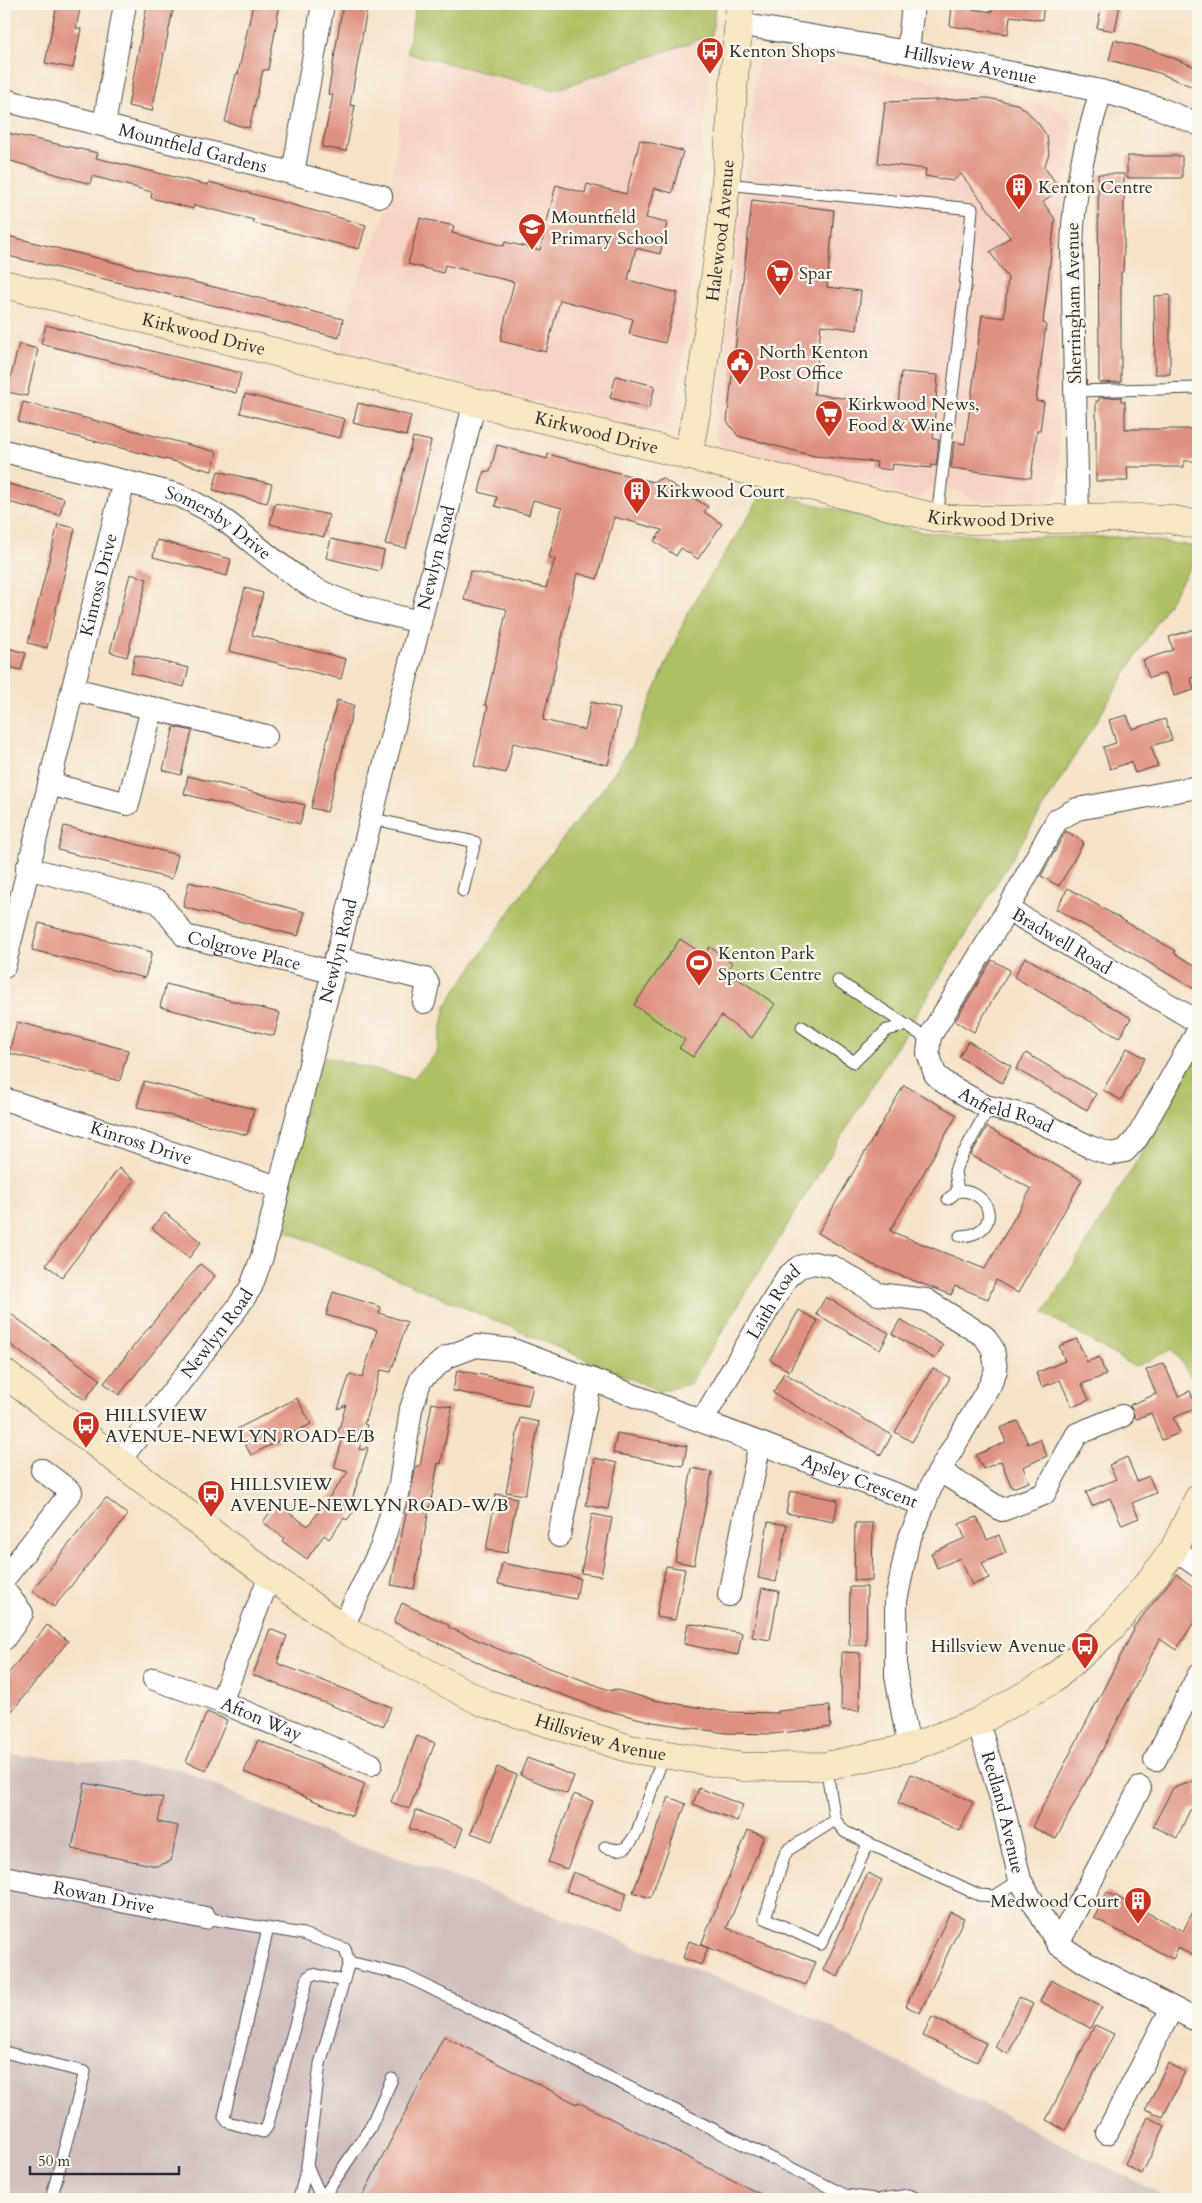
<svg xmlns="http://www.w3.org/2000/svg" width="1202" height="2203" font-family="Cardo,serif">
<rect width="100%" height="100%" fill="#fbf7ec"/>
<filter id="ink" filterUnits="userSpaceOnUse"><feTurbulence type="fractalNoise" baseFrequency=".02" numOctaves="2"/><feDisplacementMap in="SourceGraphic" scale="10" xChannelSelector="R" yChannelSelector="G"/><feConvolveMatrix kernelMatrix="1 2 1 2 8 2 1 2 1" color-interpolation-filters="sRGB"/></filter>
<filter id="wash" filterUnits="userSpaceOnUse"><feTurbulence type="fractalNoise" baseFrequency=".0096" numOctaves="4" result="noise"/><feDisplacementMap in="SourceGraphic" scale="20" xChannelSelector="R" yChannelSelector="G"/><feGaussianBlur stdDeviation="1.12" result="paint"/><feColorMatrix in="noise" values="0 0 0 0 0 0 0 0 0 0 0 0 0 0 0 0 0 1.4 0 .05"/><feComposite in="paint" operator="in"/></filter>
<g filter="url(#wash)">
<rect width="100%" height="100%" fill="#f5e2c8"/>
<path fill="#f5d2c2" d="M416 4H715L689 310 675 406 662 425 652 430 341 352 354 289 386 213 392 182 407 53Z
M769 48 1038 103 1067 114 1074 129 1057 250 1059 491 1046 504 974 501 961 491 931 486 917 499 721 447 715 432 758 59Z"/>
<path fill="#d1bfbd" d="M12 1755 177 1768 313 1830 442 1872 777 2001 1171 2199H4V1788Z"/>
<path fill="#adc064" stroke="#6c7648" d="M416 4H715L712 35 554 90 407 53Z
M764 491 922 532 1012 537H1133L1198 547V555L690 1384 659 1391 277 1227 318 1055 412 1079 437 1053 446 1005 544 862 604 787 631 747 688 612Z
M1198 1052V1388L1173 1349 1135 1367 1044 1313 1140 1156Z"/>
<g id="blocks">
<path fill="#df9080" d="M57 4H81L76 28 81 29 73 68 45 63Z
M253 4H280L268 70H263L249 128 225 122 236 74H238Z
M343 4H368L350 105 355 106 346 151 322 147 333 95 328 94Z
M993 4H1044L1042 20 1010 16 1008 34 950 26 952 6 992 12Z
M1102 4H1120L1115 31 1097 28Z
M147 5 173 10 152 111 128 106Z
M1114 40 1153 50 1198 68V89L1159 73 1109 60Z
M987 98 1017 104 1026 110 1038 123 1047 136 1049 154 1044 167 1060 188 1043 202 1055 219 1043 323 1046 324 1036 401 1044 402 1040 430H1037L1031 478 951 468 954 442 965 444 982 315 1004 318 1008 278 990 252 1010 237 961 174 953 181 925 176 926 169 878 163 885 102Z
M7 133 98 153 96 158 208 185 209 182 366 225 359 249 253 223 254 220 194 205 193 209 151 198 152 192 92 176 90 184 4 159V144Z
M640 140 683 151 672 193 654 188 646 218 667 223 660 254 636 248 628 280 678 293 665 343 629 334 633 319 560 300 546 352 500 341 514 282 445 265 443 273 408 264 420 218 454 226 452 233 504 246 505 242 540 250 556 185 585 193 587 184 626 194Z
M1127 156H1182V178H1127Z
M1098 174H1124V248L1123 272H1121V382L1099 383Z
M752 200 834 210 827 287 861 291 857 330 821 325 814 394 898 406 901 372 938 375 933 439 939 440 936 466 931 465V468L893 464 892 470 876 468 877 462 814 456 738 436 727 421Z
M4 235 343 319 339 338 254 315 4 255Z
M1170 295V374H1155L1154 296Z
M46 325 241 373 236 393 41 344Z
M19 344 38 349 27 396 7 392Z
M616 376 655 386 649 408 610 398Z
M245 394 345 419 340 438 240 413Z
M1121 397V401H1125V429H1198V461H1184V467H1127L1128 481H1096V401H1099V398Z
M23 402 217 452 212 471 18 422Z
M358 403 411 416 406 436 353 423Z
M413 437 431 441 406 548 385 544Z
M497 445 547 459 548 454 653 482 662 478 708 507 704 512 722 524 698 559 681 548 676 556 654 541 662 530 614 517 597 579 577 573 543 720 585 730 591 702 620 709 608 765 513 743 506 773 474 766 488 706 485 705 507 609 464 600 470 571 546 588 555 559 549 557 562 508 533 500 529 515 495 506 497 497 479 492 484 471 490 472Z
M218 471 272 484 267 503 213 490Z
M4 483 64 498 60 515 4 501Z
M275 503 329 515 324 537 270 524Z
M58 524 75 528 47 648 28 643Z
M331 539 384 551 380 571 326 558Z
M157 540 231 559 227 576 153 557Z
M130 574 147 579 127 657 110 652Z
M245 588 263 593 252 635 346 659 341 679 229 651Z
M1198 628V676L1191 678 1194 690 1174 696 1166 673 1149 678 1143 660 1173 650 1169 637Z
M4 647 26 653 21 670 4 666Z
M135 655 189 668 184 687 131 673Z
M337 700 354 705 327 812 311 808Z
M1127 715 1132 729 1165 719 1172 740 1151 746 1158 766 1135 773 1131 762 1110 769 1103 747 1116 743 1109 720Z
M174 727 192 731 181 775 163 770Z
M188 776 305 805 300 824 184 794Z
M64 826 178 855 172 879 58 850Z
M1066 831 1084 842 1059 886 1041 876Z
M189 882 305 912 298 936 183 907Z
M1068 888 1176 951 1174 953 1198 967V991L1056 909Z
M39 923 152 952 145 978 32 950Z
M680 939 704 955 710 947 725 958 733 963 727 971 775 1004 752 1038 721 1016 693 1057 679 1048 685 1040 634 1005Z
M1025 957 1131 1018 1119 1038 1014 977Z
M992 960 1010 970 974 1032 955 1021Z
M166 984 280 1013 274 1036 160 1007Z
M17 1022 128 1050 120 1081 9 1053Z
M968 1041 1011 1066 1002 1083 959 1057Z
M1127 1048 1145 1058 1121 1100 1103 1090Z
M1026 1053 1096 1094 1087 1110 1016 1069Z
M144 1081 254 1109 247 1135 137 1107Z
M904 1085 957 1115 890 1231 985 1269 1031 1189 971 1155 987 1127 1082 1180 1018 1293 996 1280 988 1299 955 1286 951 1295 871 1264 818 1233Z
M119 1168 135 1180 62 1277 46 1265Z
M165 1213 201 1242 189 1258 152 1228Z
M200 1264 215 1276 119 1395 104 1383Z
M333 1292 381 1307 379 1313 407 1322 391 1372 381 1370 364 1424 367 1425 359 1449 364 1450 366 1447 368 1448 353 1496 361 1502 347 1520 344 1518 329 1539 324 1535 307 1559 282 1541 284 1538 263 1522 276 1504 308 1526 348 1472 334 1468 342 1441 336 1439 346 1405 338 1409 350 1374 362 1378 377 1330 326 1315Z
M826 1297 889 1333 880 1350 816 1314Z
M4 1309 100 1379 85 1400 4 1340Z
M799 1310 818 1321 789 1371 770 1360Z
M900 1320 943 1345 935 1359 892 1334Z
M1077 1339 1087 1362 1099 1357 1106 1375 1082 1384 1089 1400 1072 1407 1060 1380 1042 1387 1036 1373 1065 1361 1059 1346Z
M1164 1363 1178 1396 1190 1391 1197 1408 1173 1418 1180 1433 1162 1440 1151 1413 1136 1419 1130 1405 1156 1394 1146 1370Z
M933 1368 950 1378 912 1442 895 1432Z
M457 1370 533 1385 528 1406 453 1391Z
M784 1373 892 1435 881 1455 773 1393Z
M297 1398 311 1424 251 1455 237 1429Z
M432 1403 452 1407 441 1464 438 1463 414 1589 391 1585 416 1466H420Z
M520 1418 539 1422 525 1495 506 1492Z
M1018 1421 1028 1444 1040 1439 1047 1456 1023 1467 1029 1482 1012 1488 1001 1461 983 1469 976 1455 1006 1442 1000 1428Z
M617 1433 687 1446 683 1466 613 1453Z
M1127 1457 1137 1481 1149 1476 1156 1493 1132 1503 1139 1518 1122 1525 1110 1498 1092 1506 1086 1492 1116 1479 1109 1465Z
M595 1458 617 1463 608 1509 586 1505Z
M692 1468 712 1472 694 1565 675 1561Z
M790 1491 838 1500 834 1522 786 1513Z
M496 1494 517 1498 507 1553 486 1550Z
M106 1498 128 1515 54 1607 32 1590Z
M592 1514 612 1518 601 1576 581 1573Z
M977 1517 987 1540 999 1535 1006 1553 982 1563 989 1578 972 1585 960 1558 937 1568 931 1553 965 1538 959 1524Z
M768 1522 787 1525 776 1582 758 1578Z
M855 1523H873L872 1581 854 1580Z
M502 1563 580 1578 576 1599 498 1584Z
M666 1566 685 1569 675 1620 656 1617Z
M1176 1574 1198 1591V1616L1176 1650 1160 1639 1056 1839 1032 1827 1134 1630 1133 1628Z
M850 1587H867L866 1645H849Z
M762 1588 779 1591 770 1640 752 1637Z
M402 1603 449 1625 448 1627 498 1649 612 1691 613 1689 654 1700 727 1712 778 1713V1711L829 1706 831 1727 773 1734 726 1733 653 1722 601 1709 492 1669 394 1622Z
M688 1623 742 1633 738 1655 684 1644Z
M47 1625 68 1641 4 1721V1679Z
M270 1629 287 1636 277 1663 391 1707 384 1726 253 1675Z
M842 1652 860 1653 859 1711 841 1710Z
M207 1712 227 1720 206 1770 186 1762Z
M417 1736 435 1743 409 1809 391 1802Z
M258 1740 365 1784 352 1816 244 1772Z
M527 1758 574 1776 567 1794 520 1775Z
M497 1767 517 1775 492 1841 471 1833Z
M911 1774 973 1802 960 1831 898 1803Z
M1198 1780V1808L1190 1810 1177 1838 1153 1826 1173 1788Z
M85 1783 163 1798 158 1822 178 1826 171 1861 157 1866 72 1849Z
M699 1788 743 1805 737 1821 693 1804Z
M574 1794 593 1801 567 1869 548 1862Z
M669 1797 686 1804 650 1898 633 1892Z
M416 1810 463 1828 456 1847 409 1828Z
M748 1830 764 1836 727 1928 815 1962 806 1985 701 1945Z
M573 1872 627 1893 620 1912 566 1891Z
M868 1873 882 1880 838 1977 823 1970Z
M1107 1892 1183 1931 1198 1902V1958L1178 1948 1173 1959 1094 1918Z
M950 1912 964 1918 920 2013 906 2006Z
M689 1941 708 1948 701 1965 683 1958Z
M1051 1980 1102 2007 1090 2028 1040 2001Z
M1019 1997 1033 2004 1008 2054 995 2047Z
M932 2017 986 2043 977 2062 923 2036Z
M1095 2025 1114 2034 1065 2130 1046 2120Z
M444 2036 577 2104 578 2102 770 2199H361Z
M1168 2063 1185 2072 1163 2117 1146 2109Z
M1148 2117 1165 2126 1142 2174 1125 2165Z"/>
</g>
</g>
<g filter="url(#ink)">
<use href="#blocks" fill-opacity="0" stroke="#494643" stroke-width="1"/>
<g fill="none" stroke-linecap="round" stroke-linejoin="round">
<defs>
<path id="lane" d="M726 184 972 209 965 288 937 518
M1075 391 1198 388
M370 818 475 842 463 891
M838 981 929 1040
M802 1027 854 1062 887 1030 907 1025
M948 1199 958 1191
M960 1236C1002 1235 994 1190 958 1191L955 1171 957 1165 989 1107
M826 1766 835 1820 845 1832 979 1895 995 1896 1020 1880
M835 1820 788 1850 784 1857 765 1918 821 1944 868 1844
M605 1847C624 1853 627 1849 637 1832L664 1754
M205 1918 303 1934 345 1949 349 1962 320 2064 307 2166 322 2199
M268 1928 224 2117 228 2122 263 2132 267 2127 308 1977 313 1974 344 1981
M349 1962 404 1975 845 2195 874 2199
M4 2052 85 2072 51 2199
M299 2199 307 2166
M322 2199 370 2128 392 2079
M882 2199 909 2195 918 2199"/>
<g id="street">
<path id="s1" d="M738 24 908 52 1101 91 1156 107 1198 124"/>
<path d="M908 52 913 4"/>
<path id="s2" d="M4 100 381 196"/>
<path d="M104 125 125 4"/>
<path d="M293 173 323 4"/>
<path id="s3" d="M4 451 178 495C196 503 213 512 228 523 257 545 283 570 314 588 347 606 384 613 420 622"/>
<path d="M1078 519 1072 248C1073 192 1085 145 1101 91"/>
<path d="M73 689 266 736"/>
<path d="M49 784 128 804 152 708"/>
<path id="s4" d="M1198 787 1077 809 1057 820 1008 909 1198 1022"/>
<path id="s5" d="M27 868 159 902 185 936 332 972"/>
<path id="s6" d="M1008 909 930 1036 928 1053 935 1074 945 1083 985 1106 1028 1116 1090 1147 1110 1154 1125 1151 1137 1138 1198 1031"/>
<path d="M335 958 425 979 428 984 424 1002"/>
<path id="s7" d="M4 967 124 481"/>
<path id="s8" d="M4 1099 278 1187"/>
<path id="s9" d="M702 1421 787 1277 799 1267 814 1263 833 1267 878 1294 926 1300 984 1336 993 1349 996 1370 990 1385 933 1482 924 1505"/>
<path id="s10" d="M119 1461 238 1307 251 1287 262 1257 475 401"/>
<path d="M940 1471 1002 1510 1044 1494 1077 1434 1122 1416"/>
<path d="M559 1536 591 1379"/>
<path d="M1174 1549 1198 1566"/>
<path id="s11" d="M270 1575 221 1702 371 1764"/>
<path d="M4 1579 71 1492 42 1470"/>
<path d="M4 1590 22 1613 4 1639"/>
<path d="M729 1595 760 1443"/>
<path id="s12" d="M342 1628 381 1548 400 1484 411 1409 421 1379 447 1357 476 1346 513 1350 924 1505 908 1542 896 1601V1676L909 1748"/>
<path d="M154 1679 221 1702"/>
<path id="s13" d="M978 1722 1002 1802 1020 1880 1058 1944 1086 1963 1198 2021"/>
<path d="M1155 1760 1198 1676"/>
<path id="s14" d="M4 1877 205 1918"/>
<path d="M1058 1944 1140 1788"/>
<path d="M1107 2133 1172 2008"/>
</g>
<g id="secondary">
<path id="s15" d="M4 284 937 518 972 520 1144 518 1170 519 1198 525"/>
<path id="s16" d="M688 456 700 392 723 218 740 4"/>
<path id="s17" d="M4 1373 224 1542 342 1628 484 1703 631 1749 743 1767 826 1766 909 1748 978 1722 1052 1680 1111 1628 1158 1571 1174 1549 1198 1499"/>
</g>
</defs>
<use href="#lane" stroke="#494643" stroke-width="13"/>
<use href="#street" stroke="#494643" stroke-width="24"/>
<use href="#secondary" stroke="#494643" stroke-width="29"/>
<use href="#lane" stroke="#fff" stroke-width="11"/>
<use href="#street" stroke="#fff" stroke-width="22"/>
<use href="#secondary" stroke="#f7e8c3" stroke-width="28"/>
</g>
</g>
<defs>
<symbol id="bus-pin" viewBox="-11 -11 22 30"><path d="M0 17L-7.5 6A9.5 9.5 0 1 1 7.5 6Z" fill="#c8321e" stroke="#fbf7ec"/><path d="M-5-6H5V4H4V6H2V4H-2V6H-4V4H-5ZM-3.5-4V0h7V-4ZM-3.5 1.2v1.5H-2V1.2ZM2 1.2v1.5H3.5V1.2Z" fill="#fff"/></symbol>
<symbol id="building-pin" viewBox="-11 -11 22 30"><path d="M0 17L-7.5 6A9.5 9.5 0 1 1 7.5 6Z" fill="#c8321e" stroke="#fbf7ec"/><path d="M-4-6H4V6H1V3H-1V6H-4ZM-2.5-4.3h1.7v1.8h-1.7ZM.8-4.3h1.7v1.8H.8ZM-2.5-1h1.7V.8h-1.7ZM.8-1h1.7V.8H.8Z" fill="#fff"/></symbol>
<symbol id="school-pin" viewBox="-11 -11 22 30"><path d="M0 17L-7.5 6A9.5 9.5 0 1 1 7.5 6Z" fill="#c8321e" stroke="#fbf7ec"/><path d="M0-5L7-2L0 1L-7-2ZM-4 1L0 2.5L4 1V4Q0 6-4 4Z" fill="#fff"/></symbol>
<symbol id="supermarket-pin" viewBox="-11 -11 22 30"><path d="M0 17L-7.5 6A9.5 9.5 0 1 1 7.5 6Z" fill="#c8321e" stroke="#fbf7ec"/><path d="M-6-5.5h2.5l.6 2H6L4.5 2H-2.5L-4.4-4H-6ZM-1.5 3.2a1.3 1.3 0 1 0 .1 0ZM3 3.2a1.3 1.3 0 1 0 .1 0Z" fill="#fff"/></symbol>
<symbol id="civic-pin" viewBox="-11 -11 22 30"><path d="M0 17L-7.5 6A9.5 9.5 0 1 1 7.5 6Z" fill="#c8321e" stroke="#fbf7ec"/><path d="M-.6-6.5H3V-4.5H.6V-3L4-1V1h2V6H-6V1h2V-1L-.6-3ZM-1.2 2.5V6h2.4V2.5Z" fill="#fff"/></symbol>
<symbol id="stadium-pin" viewBox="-11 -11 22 30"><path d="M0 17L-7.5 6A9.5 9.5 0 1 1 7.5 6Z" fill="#c8321e" stroke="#fbf7ec"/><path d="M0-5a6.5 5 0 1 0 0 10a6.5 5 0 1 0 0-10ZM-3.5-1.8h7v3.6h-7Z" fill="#fff"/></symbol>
</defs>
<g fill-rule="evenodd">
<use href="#bus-pin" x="694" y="35" width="32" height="43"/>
<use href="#building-pin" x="1003" y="171" width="32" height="43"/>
<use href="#school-pin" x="516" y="211" width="32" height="43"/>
<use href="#supermarket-pin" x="764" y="257" width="32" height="43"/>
<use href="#civic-pin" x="724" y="346" width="32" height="43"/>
<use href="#supermarket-pin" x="813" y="398" width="32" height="43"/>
<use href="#building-pin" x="621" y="475" width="32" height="43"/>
<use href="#stadium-pin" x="683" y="947" width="32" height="43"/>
<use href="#bus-pin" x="70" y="1409" width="32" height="43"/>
<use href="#bus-pin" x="195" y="1478" width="32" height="43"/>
<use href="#bus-pin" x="1069" y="1630" width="32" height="43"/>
<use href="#building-pin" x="1122" y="1885" width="32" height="43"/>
</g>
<g text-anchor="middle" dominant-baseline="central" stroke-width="4.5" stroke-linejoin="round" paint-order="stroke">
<g font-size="18" fill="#2b2b2b" stroke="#fbf7ec" text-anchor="start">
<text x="729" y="51">Kenton Shops</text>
<text x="1038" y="187">Kenton Centre</text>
<text x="551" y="217">Mountfield<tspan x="551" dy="21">Primary School</tspan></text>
<text x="799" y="273">Spar</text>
<text x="759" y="352">North Kenton<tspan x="759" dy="21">Post Office</tspan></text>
<text x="848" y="404">Kirkwood News,<tspan x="848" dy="21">Food &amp; Wine</tspan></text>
<text x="656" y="491">Kirkwood Court</text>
<text x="718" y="953">Kenton Park<tspan x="718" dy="21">Sports Centre</tspan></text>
<text x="105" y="1415">HILLSVIEW<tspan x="105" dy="21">AVENUE-NEWLYN ROAD-E/B</tspan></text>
<text x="230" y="1484">HILLSVIEW<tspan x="230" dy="21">AVENUE-NEWLYN ROAD-W/B</tspan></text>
<text x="1066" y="1646" text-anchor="end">Hillsview Avenue</text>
<text x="1119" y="1901" text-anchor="end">Medwood Court</text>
</g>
<g font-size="18" fill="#2b2b2b" stroke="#fbf7ec">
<text stroke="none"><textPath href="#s1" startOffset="236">Hillsview Avenue</textPath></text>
<text stroke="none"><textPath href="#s2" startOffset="195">Mountfield Gardens</textPath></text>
<text stroke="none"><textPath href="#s16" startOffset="228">Halewood Avenue</textPath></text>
<text transform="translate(1074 303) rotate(-91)">Sherringham Avenue</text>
<text stroke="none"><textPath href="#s15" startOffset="206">Kirkwood Drive</textPath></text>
<text stroke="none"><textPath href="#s15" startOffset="611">Kirkwood Drive</textPath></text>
<text stroke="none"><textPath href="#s15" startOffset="1016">Kirkwood Drive</textPath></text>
<text stroke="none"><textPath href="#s3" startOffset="228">Somersby Drive</textPath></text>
<text stroke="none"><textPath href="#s10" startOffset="971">Newlyn Road</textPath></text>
<text stroke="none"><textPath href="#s7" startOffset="394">Kinross Drive</textPath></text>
<text stroke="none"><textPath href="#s4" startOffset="310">Bradwell Road</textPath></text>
<text stroke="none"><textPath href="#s5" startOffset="240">Colgrove Place</textPath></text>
<text stroke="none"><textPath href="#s10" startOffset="566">Newlyn Road</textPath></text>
<text stroke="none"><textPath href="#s6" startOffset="269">Anfield Road</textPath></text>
<text stroke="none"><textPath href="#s8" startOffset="144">Kinross Drive</textPath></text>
<text stroke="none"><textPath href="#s9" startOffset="139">Laith Road</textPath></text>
<text stroke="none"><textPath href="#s10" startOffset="161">Newlyn Road</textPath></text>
<text stroke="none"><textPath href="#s12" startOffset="736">Apsley Crescent</textPath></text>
<text stroke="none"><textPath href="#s11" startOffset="180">Afton Way</textPath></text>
<text stroke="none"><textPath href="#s17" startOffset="706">Hillsview Avenue</textPath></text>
<text stroke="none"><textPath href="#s13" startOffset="94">Redland Avenue</textPath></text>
<text stroke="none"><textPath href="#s14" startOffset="102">Rowan Drive</textPath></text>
</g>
</g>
<rect width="1202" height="2203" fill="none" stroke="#fbf7ec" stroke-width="20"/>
<path d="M30 2166v8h149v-8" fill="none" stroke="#2b2b2b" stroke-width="2.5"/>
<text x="38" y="2166" font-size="15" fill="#2b2b2b" stroke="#fbf7ec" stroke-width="4" paint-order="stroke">50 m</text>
</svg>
